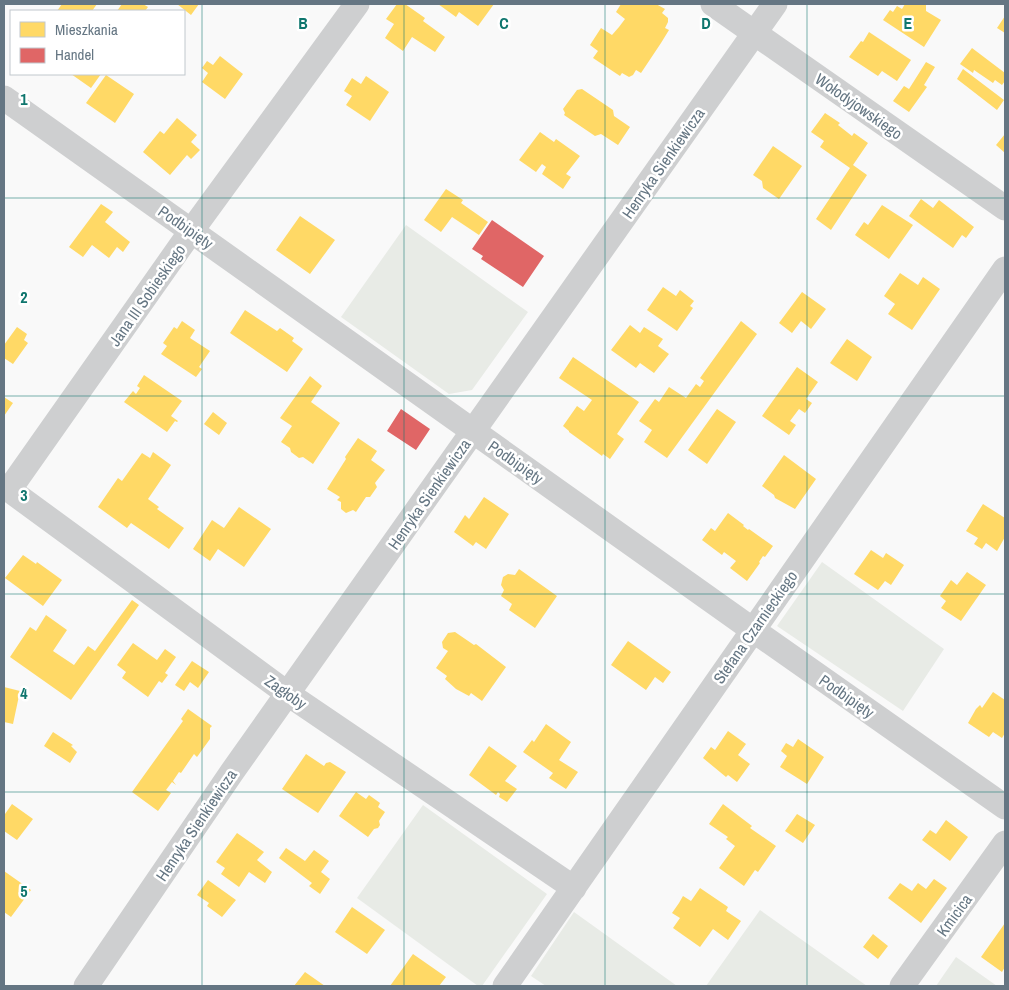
<svg xmlns="http://www.w3.org/2000/svg" width="1009" height="990" font-family="'Archivo Narrow',sans-serif">
<rect width="100%" height="100%" fill="#f9f9f9"/>
<path fill="#e8ebe6" d="M406 225 528 312 472 390 449 394 341 317Z
M822 562 944 649 903 711 777 626Z
M423 805 547 894 482 986H478L357 898Z
M760 910 867 986H706Z
M574 912 677 986H546L531 976Z
M956 957 997 986H998H936Z"/>
<path fill="#ffd966" d="M62 4H97L92 11 85 10 57 11Z
M122 4H143L148 7 145 11H117Z
M177 4H199L191 15Z
M397 4H405L425 18 423 21 445 37 435 52 412 37 403 51 385 38 394 24 386 19Z
M438 4H494L478 26 459 12 456 17Z
M621 4H656L665 9 662 13 668 18V22L665 28 669 30 661 43 641 73 636 70 633 75 629 77 622 73 620 76 593 58 598 51 590 45 601 28 612 35 619 27 625 19 616 12Z
M905 4H916L918 5 924 4 926 5V11L941 20 924 47 883 20 890 10 893 12 897 6 902 9Z
M1005 16V33L997 28Z
M869 32 911 60 897 81 882 71 878 76 849 57 861 41 863 42Z
M972 48 1005 73V81L1002 85 995 80 993 83 974 70 973 73 960 64Z
M220 56 243 74 225 99 202 82 208 73 202 68 207 61 213 65Z
M926 62 935 67 924 85 927 87 909 112 893 101 904 86 909 89Z
M963 69 1004 100 997 110 957 79Z
M71 74H101L91 88Z
M106 75 134 94 115 123 86 103Z
M366 76 389 92 370 121 346 105 352 96 344 91 352 78 361 84Z
M582 89 613 110 614 116 630 127 618 145 601 134 595 136 564 115 565 113 563 109 577 90Z
M825 113 840 123 838 125 852 136 854 133 868 143 853 165 867 175 831 230 816 219 850 168 820 147 824 141 811 132Z
M177 118 197 135 191 142 200 150 191 159 187 155 170 175 143 152 160 131 164 134Z
M540 132 554 142 556 139 580 156 566 174 571 177 563 189 542 174 546 167 542 164 536 172 519 160Z
M1005 134V153L996 145Z
M773 146 802 166 779 199 763 188 762 181 753 175Z
M446 189 463 200 461 203 488 222 479 235 452 217 441 232 424 220Z
M921 199 933 208 939 200 974 227 966 238 962 235 953 248 909 216Z
M101 204 113 212 105 222 130 242 123 252 117 247 109 258 92 245 83 257 69 247Z
M882 205 913 225 889 259 855 235 864 222 868 225Z
M300 216 335 240 310 274 276 250Z
M900 273 918 285 923 277 940 289 912 330 888 314 895 304 884 296Z
M663 287 676 296 680 290 694 301 690 306 693 308 677 331 647 310Z
M802 292 826 309 811 329 801 321 792 333 779 323Z
M245 310 277 331 280 328 294 338 292 341 303 349 287 372 230 333Z
M182 321 195 330 190 338 210 351 199 367 202 369 196 377 161 354 167 346 163 343 174 327 177 329Z
M741 321 757 334 667 458 644 442 652 430 639 421 655 399 659 402 669 387 686 398 696 384 700 387 704 381 700 378Z
M630 325 640 333 644 327 663 339 658 346 669 354 654 373 640 363 636 368 611 350Z
M17 327 27 334 24 340 28 343 13 364 4 358V345Z
M847 339 872 357 857 381 830 363Z
M573 357 639 402 617 434 624 439 610 459 603 454 602 456 569 432V431L563 426 577 406 584 411 592 400 559 378Z
M797 367 818 382 806 399 812 403 805 413 799 409 790 421 796 425 789 435 762 416Z
M144 375 182 401 171 416 178 421 177 422 175 421 167 432 124 402 133 391 136 394 140 388 137 386Z
M310 376 322 386 311 402 340 423 313 464 303 457 299 458 291 452 290 448 281 442 292 426 280 418Z
M4 397 13 403 4 416Z
M717 409 736 422 707 464 688 450Z
M213 412 227 423 219 435 204 424Z
M358 438 377 451 371 460 385 470 375 483 377 487 370 497H366L356 512 353 510 346 513 341 509V502L337 500 340 497 327 489 346 459 345 457Z
M153 452 171 465 148 499 159 507 157 509 184 528 169 549 131 523 127 528 98 507 118 478 122 481 142 453 150 458Z
M784 455 816 479 795 509 775 498 774 495 762 486Z
M484 497 509 514 486 549 476 542 473 546 454 532 465 515 469 519Z
M983 504 1005 518V537L997 551 986 543 982 549 974 544 978 538 966 531Z
M239 507 271 529 244 567 218 549 210 561 193 549 212 520 224 528Z
M728 513 744 525 743 526 748 530 749 529 773 546 765 557 763 556 759 562 760 563 747 581 730 568 736 561 724 552 722 555 702 540 711 528 715 531Z
M871 550 883 558 886 553 904 565 891 585 885 581 878 590 854 574Z
M23 555 36 564 37 562 62 580 43 606 5 578Z
M519 569 557 596 535 628 509 610 512 604 501 596 504 590 501 585 503 577 508 574 515 575Z
M967 572 986 585 961 621 941 608 946 601 940 596 951 580 957 585Z
M132 600 139 605 71 700 10 657 30 627 36 631 46 615 67 630 53 651 74 665 88 646 95 651Z
M455 632 474 645 476 644 506 667 482 701 471 693 469 696 456 689 445 679 447 676 436 668 448 651 443 648 442 642 448 633Z
M628 641 671 672 663 683 655 677 646 690 611 665Z
M133 643 157 660 165 649 176 657 165 673 168 675 162 683 159 681 148 697 122 678 126 672 117 665Z
M192 661 209 672 198 688 190 682 184 691 175 685Z
M4 687 20 691 13 724 4 722Z
M993 692 1005 700V733L1002 738 993 732 989 737 968 723 976 709 980 705 982 708Z
M188 709 212 726 210 728V739L197 757 194 754 181 773 179 772 173 781 176 785 172 782 166 790 171 793 158 811 132 792 183 721 181 719Z
M546 724 571 742 559 760 578 772 566 789 549 778 553 773 523 752 532 740 534 742Z
M728 731 746 744 738 755 750 764 737 782 728 775 726 777 703 758 711 747 715 750Z
M53 732 73 745 71 746 77 752 70 763 44 746Z
M798 739 824 757 807 784 780 767 787 756 781 751 786 743 793 747Z
M489 746 517 766 505 781 517 789 507 802 499 797 500 794 498 792 496 795 469 775Z
M306 754 324 766 326 763 330 762 346 772 318 813 282 789Z
M356 792 366 799 369 795 380 803 378 807 385 812 379 821 380 825 378 828 374 829 368 837 339 816Z
M12 804 33 819 17 840 4 831V813L5 814Z
M723 804 752 826 750 828 776 846 758 872 755 870 744 886 719 868 735 846 726 839 728 837 709 824Z
M797 814 815 825 803 843 785 831Z
M946 820 968 837 950 861 922 840 930 830 936 834Z
M237 833 264 852 257 860 272 872 265 883 249 872 239 887 221 874 225 868 216 862Z
M286 848 305 861 314 850 329 861 321 872 330 879 320 894 309 886 312 883 279 858Z
M4 871 31 890 11 917 4 912Z
M934 879 947 888 921 923 888 898 900 883 912 891 918 883 926 889Z
M208 880 236 900 222 917 207 906 209 903 197 895Z
M700 888 728 907 726 911 741 921 728 940 713 929 700 947 673 928 680 918 672 913 679 903 683 896 691 901Z
M352 907 385 930 367 954 335 932Z
M1005 923V967L1002 972 981 957Z
M873 934 888 946 878 959 863 947Z
M413 954 446 977 439 986H390Z
M305 972 325 986H294Z"/>
<path fill="#e06666" d="M492 220 544 256 523 287 481 259 483 256 472 249Z
M401 409 430 429 416 450 387 431Z"/>
<g fill="none" stroke-linecap="round" stroke-linejoin="round">
<path stroke="#cecfd0" stroke-width="25" d="M713 4 1005 208
M4 98 753 630 1005 807
M4 486 288 694 574 888
M9 490 192 230 357 4
M86 986 232 772 775 4
M505 986 1005 269
M902 986 1005 843"/>
</g>
<path fill="none" stroke="#0f766e" stroke-width="1" stroke-opacity="0.55" d="M202 4V986M404 4V986M605 4V986M807 4V986M4 198H1005M4 396H1005M4 594H1005M4 792H1005"/>
<g text-anchor="middle" dominant-baseline="central" stroke-width="5" stroke-linejoin="round" paint-order="stroke">
<g font-size="16" fill="#657683" stroke="#fff">
<text transform="translate(859 106) rotate(35)">Wołodyjowskiego</text>
<text transform="translate(663 163) rotate(-55)">Henryka Sienkiewicza</text>
<text transform="translate(186 227) rotate(35)">Podbipięty</text>
<text transform="translate(147 295) rotate(-55)">Jana III Sobieskiego</text>
<text transform="translate(516 462) rotate(35)">Podbipięty</text>
<text transform="translate(429 494) rotate(-55)">Henryka Sienkiewicza</text>
<text transform="translate(755 627) rotate(-55)">Stefana Czarnieckiego</text>
<text transform="translate(286 692) rotate(35)">Zagłoby</text>
<text transform="translate(847 696) rotate(35)">Podbipięty</text>
<text transform="translate(196 825) rotate(-56)">Henryka Sienkiewicza</text>
<text transform="translate(954 915) rotate(-54)">Kmicica</text>
</g>
</g>
<g font-size="16" text-anchor="middle" font-weight="bold" fill="#0f766e" stroke="#fff" stroke-width="5" stroke-linejoin="round" paint-order="stroke">
<text x="303" y="29">B</text>
<text x="504" y="29">C</text>
<text x="706" y="29">D</text>
<text x="908" y="29">E</text>
<text x="24" y="105">1</text>
<text x="24" y="303">2</text>
<text x="24" y="501">3</text>
<text x="24" y="699">4</text>
<text x="24" y="897">5</text>
</g>
<rect width="1009" height="990" fill="none" stroke="#657683" stroke-width="10"/>
<rect x="10" y="10" width="175" height="65" fill="#ffffff" stroke="#c1c8cd"/>
<rect x="20" y="22" width="25" height="15" fill="#ffd966" stroke="#c1c8cd"/>
<text x="55" y="35" font-size="15" fill="#657683">Mieszkania</text>
<rect x="20" y="48" width="25" height="15" fill="#e06666" stroke="#c1c8cd"/>
<text x="55" y="60" font-size="15" fill="#657683">Handel</text>
</svg>
